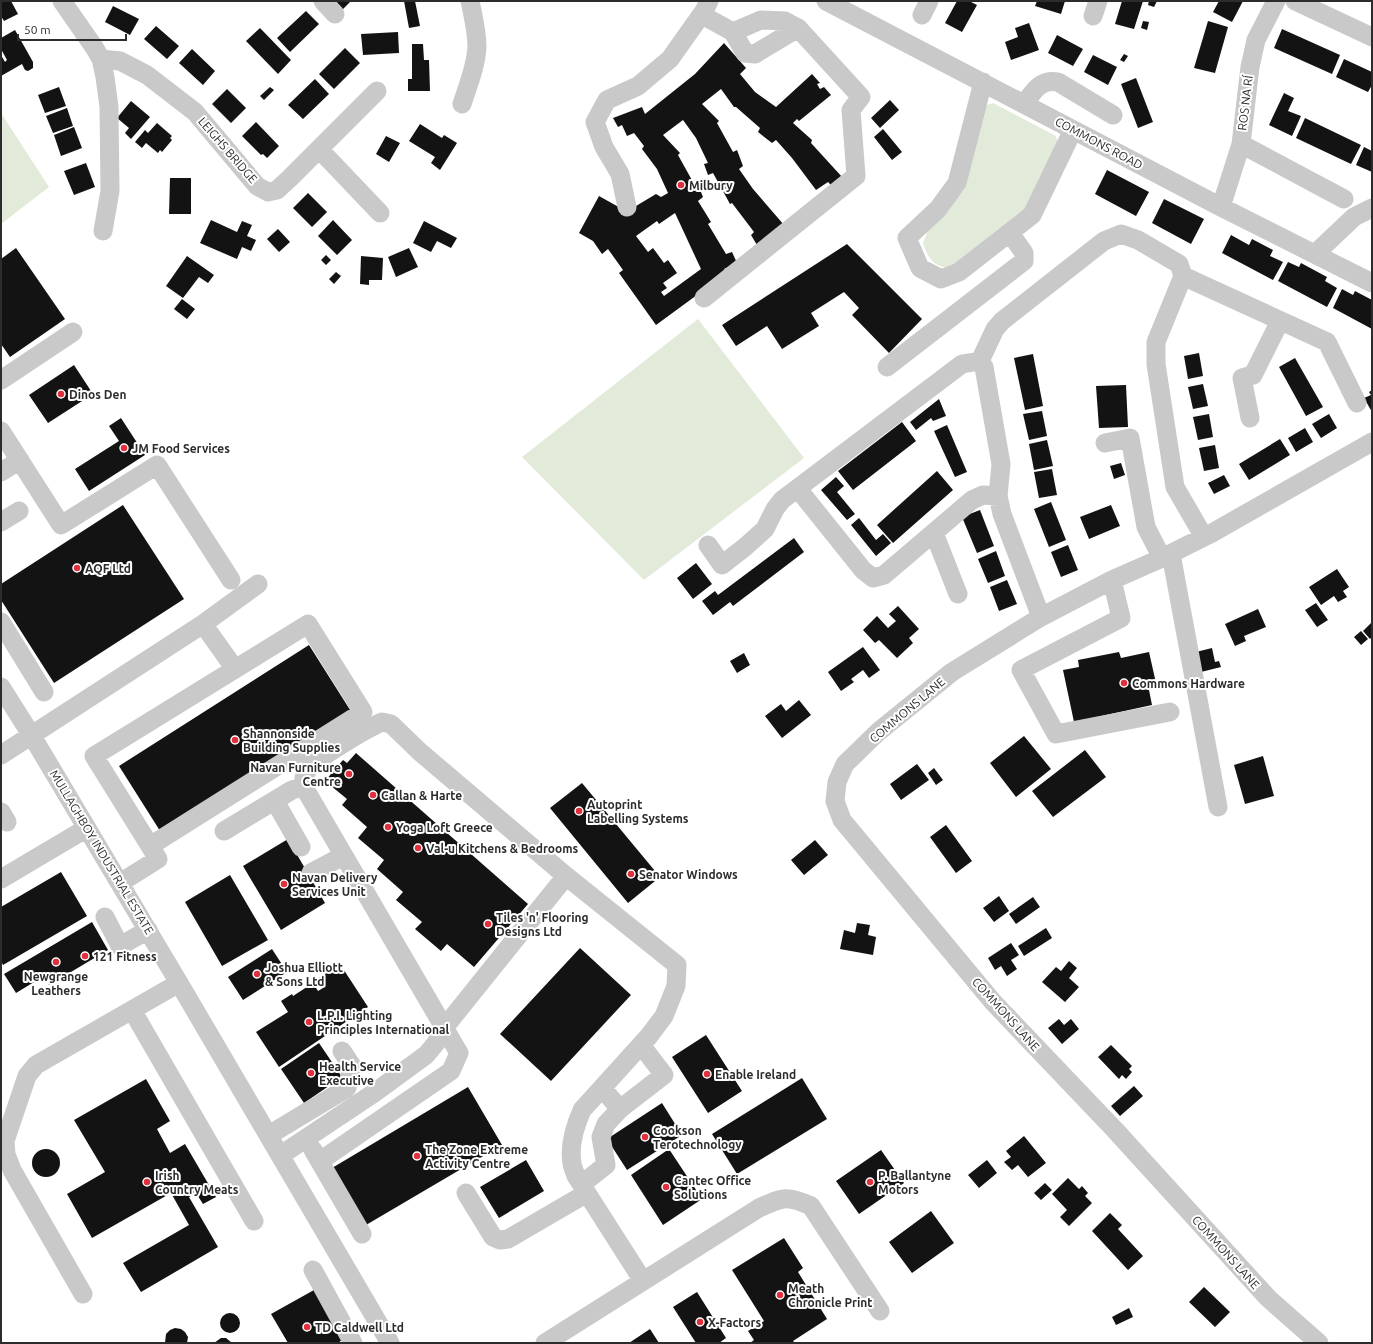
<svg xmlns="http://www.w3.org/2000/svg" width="1373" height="1344" font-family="Ubuntu,sans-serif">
<rect width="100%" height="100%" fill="#fff"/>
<path fill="#e2eada" d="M993 103 1056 136 1058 144 1028 209 955 266C936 271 928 259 923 243L927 233 932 226 965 189 981 107Z
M1 113 49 187 1 224Z
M698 319 804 458 644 580 522 457Z"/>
<path fill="#131313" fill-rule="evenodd" d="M1 1H11L18 14 4 21 1 16Z
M334 1H351L342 10Z
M404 1H415L420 26 409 28Z
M957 1H969L977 5 962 32 945 23Z
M1037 1H1065L1061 14 1035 6Z
M1122 1H1143L1134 29 1115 24Z
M1149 1H1157L1154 7 1148 5Z
M1219 1H1243L1232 22 1213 12Z
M113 6 139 19 130 35 105 22Z
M306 11 319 24 290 52 277 38Z
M1143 21 1149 22 1147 30 1141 28Z
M1208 21 1228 27 1215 73 1194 68Z
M1029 23 1039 50 1011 60 1005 42 1018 37 1015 28Z
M156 26 179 46 167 59 144 39Z
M260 28 291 60 278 74 246 41Z
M1282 29 1340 55 1332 74 1274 48Z
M15 30 33 62V68L28 71 25 70 22 64 1 76V55L5 62 7 60 1 49V38Z
M398 32 399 53 363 55 361 34Z
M1057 35 1083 49 1073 66 1048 53Z
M724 43 746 68 740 74 755 92 776 107 812 74 820 83 817 84 820 89 824 87 831 95 799 121 797 119 793 123 812 140 811 143 843 178 833 187 828 182 816 190 792 158 776 140 772 143 758 132 760 128 736 107H734L721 89 702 104 719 121 717 123 733 152 737 150 743 166 739 169 753 189 784 225 757 245 751 235 754 232 732 203 730 204 713 173 708 175 704 164 708 163 696 138 683 120 663 135 680 153 678 155 693 182H697L703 197 698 201 711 222 708 224 726 254 732 252 737 263 724 269 727 273 656 325 619 273 623 270 608 249 602 254 593 241 579 233 599 196 624 210 621 215 656 194 661 197 668 193 657 169 642 149 644 146 634 133 627 136 622 125 618 127 613 118 642 107 645 114 695 74ZM675 213 701 269 664 296 661 292 667 288 663 283 677 273 668 260 664 263 653 248 648 252 636 236 657 221 659 224Z
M412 44H423L424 60H429L430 91H408V79H412Z
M345 48 360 63 334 89 319 74Z
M192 49 215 71 203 85 179 63Z
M1124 54 1128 56 1124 62 1120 60Z
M1093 55 1117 67 1108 85 1084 72Z
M1344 59 1372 72V85L1368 92 1336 77Z
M1136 78 1153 122 1138 128 1121 84Z
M315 79 329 94 303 119 288 105Z
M59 87 66 106 45 113 38 95Z
M270 87 274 90 264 100 260 96Z
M227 89 246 108 231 123 212 104Z
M1284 93 1294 98 1288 111 1301 116 1292 136 1269 125Z
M890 100 899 110 880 128 871 118Z
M131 101 150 117 131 139 125 133 129 128 117 118Z
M67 108 73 126 53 133 46 116Z
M1305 118 1361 145 1351 164 1296 138Z
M256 122 279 146 267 158 263 154 261 155 242 136Z
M157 123 172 136 170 138 172 140 162 152 160 150 158 153 146 143 142 148 135 142 145 130 148 133Z
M420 124 442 138 444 135 457 143 440 170 431 163 435 157 409 141Z
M74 127 82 148 61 156 54 135Z
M883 129 902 152 892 160 874 137Z
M386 136 400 143 389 162 376 154Z
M1364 147 1372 151V172L1356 165Z
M86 163 95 187 74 195 64 171Z
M1107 170 1149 192 1136 216 1095 194Z
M170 178H191V214H169Z
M308 193 327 212 312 227 293 208Z
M1164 199 1204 219 1191 244 1152 223Z
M211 220 237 232 242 221 252 225 247 236 256 240 251 251 242 247 237 259 200 243Z
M333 220 352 240 337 255 318 236Z
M424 221 457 238 451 248 437 241 431 252 413 243Z
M278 229 290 242 279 252 267 239Z
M1231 235 1249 245 1252 239 1273 250 1270 256 1283 262 1273 280 1222 253Z
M847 244 922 319 889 353 852 315 859 308 844 292 811 313 819 326 782 349 767 326 736 346 722 325Z
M16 248 65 319 10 357 1 344V259Z
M409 248 418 267 396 277 388 257Z
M326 255 331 260 326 265 321 260Z
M187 256 214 275 208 283 199 277 183 298 166 286Z
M361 256 383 258 382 280H369V285L360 284Z
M1288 262 1299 267 1301 263 1327 277 1325 281 1337 288 1327 307 1278 281Z
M336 272 341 276 334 284 329 279Z
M1342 289 1353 295 1355 291 1372 300V329L1333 308Z
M182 299 195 309 187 319 174 309Z
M1199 353 1203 376 1188 379 1184 356Z
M1033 354 1043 406 1025 410 1014 358Z
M1295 358 1323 407 1306 416 1279 367Z
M74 365 93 394 48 423 29 395Z
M1203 384 1208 406 1193 409 1188 387Z
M1126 385 1128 427 1099 428 1096 386Z
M1372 390V412L1364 398 1371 395 1369 392Z
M939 399 946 416 933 421 931 418 916 430 910 422Z
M1042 411 1047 436 1029 440 1023 414Z
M1209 414 1213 437 1198 440 1193 417Z
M1329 414 1337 428 1321 438 1312 424Z
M121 418 145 455 89 491 75 469 119 441 109 426Z
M902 422 916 441 853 490 838 471Z
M947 425 967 472 955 477 934 431Z
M1305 428 1313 442 1296 452 1288 438Z
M1280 439 1290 455 1249 480 1239 464Z
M1047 440 1053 466 1034 470 1029 444Z
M1215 445 1219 468 1204 471 1199 448Z
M1121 463 1125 475 1114 479 1110 466Z
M1052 469 1057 495 1039 498 1034 472Z
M937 471 953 490 893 543 877 525Z
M1224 475 1230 486 1214 494 1208 483Z
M836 477 844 486 837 492 855 514 847 520 821 490Z
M1051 502 1066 540 1049 547 1034 509Z
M123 505 184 599 54 683 1 600V584Z
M1111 505 1120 526 1089 539 1080 517Z
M980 510 994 546 977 553 962 517Z
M859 518 876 540 883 534 891 543 876 556 851 525Z
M794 538 804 552 733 606 730 602 713 615 702 601 715 591 718 595Z
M1068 545 1078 570 1061 577 1051 552Z
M996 551 1005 576 988 583 978 559Z
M696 563 712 584 693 599 677 578Z
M1337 569 1349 587 1343 591 1347 597 1338 602 1334 596 1321 605 1309 587Z
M1007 580 1017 604 999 611 990 587Z
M1316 603 1328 620 1317 627 1305 610Z
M898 606 919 629 909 638 913 643 897 658 879 640 875 643 863 630 877 616 888 628 896 621 889 614Z
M1258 609 1266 627 1244 636 1246 641 1235 646 1225 624Z
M1372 622V637L1370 639 1363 631Z
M1361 631 1368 639 1361 645 1354 637Z
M309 645 352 713 162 834 119 766Z
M863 647 880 670 869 678 863 670 851 679 854 682 841 691 828 672Z
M1212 648 1215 662 1219 661 1221 667 1201 672 1196 652Z
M1119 652 1121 658 1149 652 1156 683 1148 685 1152 705 1074 722 1063 670 1079 667 1078 660Z
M744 653 750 665 737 673 730 661Z
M799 700 811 715 782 738 765 716 781 704 786 711Z
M1024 736 1051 769 1016 797 990 763Z
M1085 750 1106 777 1053 817 1032 791Z
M356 753 528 904 474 967 447 944 441 951 415 929 422 922 396 900 403 892 377 869 384 860 358 838 367 827 342 805 347 799 325 781 343 760 347 763Z
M1263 756 1274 796 1245 804 1234 765Z
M917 764 929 780 901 800 890 784Z
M934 768 943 780 936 785 928 773Z
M582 783 660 877 628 903 550 808Z
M946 825 972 861 956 873 930 837Z
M288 839 325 903 281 930 243 866Z
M815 840 828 855 804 875 791 860Z
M61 872 87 916 3 965 1 961V907Z
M230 875 268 940 222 966 185 902Z
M999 896 1009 911 994 922 983 908Z
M1033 897 1040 907 1016 924 1009 914Z
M92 922 108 950 49 985 44 976 16 993 4 974Z
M857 923 870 925 868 935 876 937 873 955 840 949 844 930 855 933Z
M1046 928 1052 938 1024 956 1018 946Z
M1011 943 1019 955 1011 960 1017 969 1007 976 1001 966 995 970 988 958Z
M580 948 631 995 551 1081 500 1034Z
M272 949 287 972 243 1000 228 977Z
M1069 961 1077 968 1069 978 1079 987 1065 1002 1042 982 1056 967 1061 971Z
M340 964 368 1007 279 1067 256 1032 288 1012 281 1001 292 994 293 996 313 983 318 991 323 988 317 979Z
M1059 1019 1064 1025 1071 1019 1079 1029 1062 1044 1048 1028Z
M706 1035 742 1091 708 1113 672 1057Z
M319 1043 342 1077 304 1103 281 1069Z
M1111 1045 1132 1066 1129 1069 1132 1072 1126 1079 1122 1075 1119 1079 1098 1057Z
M802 1078 827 1119 737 1174 712 1134Z
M146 1079 170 1121 157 1129 170 1153 185 1144 216 1197 203 1204 196 1193 189 1197 218 1247 141 1292 123 1263 189 1225 171 1193 92 1238 67 1194 105 1172 74 1120Z
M1134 1086 1143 1096 1120 1116 1111 1106Z
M468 1087 502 1145 366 1225 332 1168Z
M662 1103 682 1135 627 1170 607 1139Z
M1024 1136 1046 1163 1028 1177 1018 1165 1012 1170 1004 1162 1011 1157 1006 1151Z
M669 1149 702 1199 663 1225 631 1175Z
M32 1163a14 14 0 1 1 28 0a14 14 0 1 1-28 0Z
M881 1150 904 1183 859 1214 836 1181Z
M526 1160 544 1191 499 1218 480 1187Z
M987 1160 997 1173 979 1188 968 1175Z
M1068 1178 1079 1189 1082 1186 1088 1193 1085 1196 1092 1203 1069 1226 1060 1217 1067 1210 1052 1194Z
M1045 1183 1052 1190 1041 1200 1034 1193Z
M931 1211 954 1243 912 1273 889 1242Z
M1110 1213 1122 1225 1118 1229 1143 1256 1128 1270 1092 1231Z
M784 1238 803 1268 798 1272 827 1319 793 1341 795 1343H750L754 1340 748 1331 764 1321 732 1270Z
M1204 1287 1230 1312 1215 1327 1189 1302Z
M314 1290 342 1340 338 1343H288L271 1314Z
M697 1292 726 1338 719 1343H696L673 1307Z
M1129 1308 1133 1317 1116 1325 1112 1317Z
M220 1323a10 10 0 1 1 20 0a10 10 0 1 1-20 0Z
M175 1328 181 1329 185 1332 188 1337 187 1343H165L166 1334 170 1330Z
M650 1329 659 1343H629Z
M221 1338H226L232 1343H214Z"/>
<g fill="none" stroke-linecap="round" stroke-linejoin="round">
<path stroke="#c9c9c9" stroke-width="19" d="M62 1 94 47 101 59 120 61 147 75 195 112 257 186 268 192 277 190 290 178 377 91
M323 1 335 14
M826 1 1221 207 1372 283
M1295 1 1372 37
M702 15 733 32 745 53 755 54 798 28 861 97 851 110 856 176 704 298
M922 15 929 1
M1093 16 1098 1
M733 32 761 20 785 21 798 28
M101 59 105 77 109 107 110 191 103 231
M983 82 957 183 938 209 907 238 920 268 941 279 959 272 1032 215 1073 130
M462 104C468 86 476 66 477 47 477 31 473 16 470 1
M1024 104C1034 91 1040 79 1058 82L1113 115
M1241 144 1344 199
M319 149 380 213
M627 207 620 174 604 147 595 122 607 100 638 86 670 59 704 11 709 1
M1221 207 1241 144 1250 67 1256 40 1276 1
M1315 254 1354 217 1372 208
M1183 276 1327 342 1357 403
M980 361 984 367 1001 464 998 496 1002 514 1041 617
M887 367 1024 261V253L1010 233
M1 380 73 332
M1250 418 1242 378 1253 375 1280 321
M1 431 61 525 157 465 231 580
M1105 443 1130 438 1146 527 1162 558
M1 472 20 460
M798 489 863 570 873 578 884 575 972 500 983 495 998 496
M1 522 19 511
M934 533 958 594
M708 545 722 565 745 547 765 529 775 509 782 500 962 364 980 361 995 329 1002 321 1104 241 1121 234 1138 240 1179 264 1183 276 1156 342V364L1175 487 1204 537
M1171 554 1218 807
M1112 580 1121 618 1021 670 1056 734 1170 712
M1 622 44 692
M203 624 235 669
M1 687 32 736 179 983 390 1343
M1 755 203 624 258 584
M275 801 301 847
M1 812 7 822
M224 831 292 790 304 786
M311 873 343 856
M1 879 87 828
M120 883 158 859 150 846 94 756 308 624 363 712 150 846
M105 917 120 946 148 930
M132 1010 254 1221
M620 1109 664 1075 641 1045
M269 1135 347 1088 352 1066 342 1051
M313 1150 362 1234
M281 1155 374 1093 426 1055 436 1043 444 1028 566 876
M320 1161 451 1071 459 1053 305 789C303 783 303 777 307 771 313 760 368 728 382 722L391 724 420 752 566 876 677 965 676 986 664 1016 649 1036 582 1110C575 1126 569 1146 572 1163 572 1167 575 1172 576 1176L643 1281
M582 1184 606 1165 601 1137 606 1124 620 1109 602 1088
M466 1193 493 1237 500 1240 508 1239 587 1193
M313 1270 353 1343
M83 1294 12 1170 6 1154 5 1141 27 1076 36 1065 179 983
M545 1343 759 1208C783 1197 787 1195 811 1206L880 1311
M1319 1343 1268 1298 1115 1130 993 1002 842 820 835 801 837 782 845 764 878 732 952 672 1041 617 1112 580 1162 558 1212 533 1372 442"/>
</g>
<g fill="#e1303d" stroke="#fff" stroke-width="1.5">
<circle cx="681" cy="185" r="4"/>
<circle cx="61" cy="394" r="4"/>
<circle cx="124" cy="448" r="4"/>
<circle cx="77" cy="568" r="4"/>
<circle cx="1124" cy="683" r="4"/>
<circle cx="235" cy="740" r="4"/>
<circle cx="349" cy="774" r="4"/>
<circle cx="373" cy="795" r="4"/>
<circle cx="579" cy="811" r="4"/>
<circle cx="388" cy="827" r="4"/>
<circle cx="418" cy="848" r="4"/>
<circle cx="631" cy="874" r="4"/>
<circle cx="284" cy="884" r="4"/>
<circle cx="488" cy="924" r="4"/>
<circle cx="85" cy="956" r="4"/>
<circle cx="56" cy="962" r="4"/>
<circle cx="257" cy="974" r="4"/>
<circle cx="309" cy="1022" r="4"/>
<circle cx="311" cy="1073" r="4"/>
<circle cx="707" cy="1074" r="4"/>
<circle cx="645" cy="1137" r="4"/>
<circle cx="417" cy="1156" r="4"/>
<circle cx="147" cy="1182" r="4"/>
<circle cx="870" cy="1182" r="4"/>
<circle cx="666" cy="1187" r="4"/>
<circle cx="780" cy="1295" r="4"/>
<circle cx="700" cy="1322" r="4"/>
<circle cx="307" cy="1327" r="4"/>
</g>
<g text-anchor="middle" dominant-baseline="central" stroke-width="4" stroke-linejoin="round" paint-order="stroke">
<g font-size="12" fill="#2c2c2c" stroke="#fff">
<text transform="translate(1245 103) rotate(-83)">ROS NA RÍ</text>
<text transform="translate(1099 143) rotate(28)">COMMONS ROAD</text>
<text transform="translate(228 150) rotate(49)">LEIGHS BRIDGE</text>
<text transform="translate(907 710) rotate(-40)">COMMONS LANE</text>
<text transform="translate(102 852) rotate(59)">MULLAGHBOY INDUSTRIAL ESTATE</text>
<text transform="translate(1006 1014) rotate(48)">COMMONS LANE</text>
<text transform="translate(1226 1252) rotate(48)">COMMONS LANE</text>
</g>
<g font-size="12" font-weight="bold" fill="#2c2c2c" stroke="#fff" text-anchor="start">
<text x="689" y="185">Milbury</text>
<text x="69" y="394">Dinos Den</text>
<text x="132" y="448">JM Food Services</text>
<text x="85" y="568">AQF Ltd</text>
<text x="1132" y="683">Commons Hardware</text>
<text x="243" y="733">Shannonside<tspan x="243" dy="14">Building Supplies</tspan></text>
<text x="341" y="767" text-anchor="end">Navan Furniture<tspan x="341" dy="14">Centre</tspan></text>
<text x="381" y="795">Callan &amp; Harte</text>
<text x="587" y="804">Autoprint<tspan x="587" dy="14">Labelling Systems</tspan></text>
<text x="396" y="827">Yoga Loft Greece</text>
<text x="426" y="848">Val-u Kitchens &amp; Bedrooms</text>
<text x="639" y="874">Senator Windows</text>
<text x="292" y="877">Navan Delivery<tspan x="292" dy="14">Services Unit</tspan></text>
<text x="496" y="917">Tiles 'n' Flooring<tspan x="496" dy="14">Designs Ltd</tspan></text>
<text x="93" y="956">121 Fitness</text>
<text x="265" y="967">Joshua Elliott<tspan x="265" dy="14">&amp; Sons Ltd</tspan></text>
<text x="56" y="976" text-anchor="middle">Newgrange<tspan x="56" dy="14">Leathers</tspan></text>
<text x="317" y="1015">L.P.I. Lighting<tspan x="317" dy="14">Principles International</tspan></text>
<text x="319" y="1066">Health Service<tspan x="319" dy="14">Executive</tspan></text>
<text x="715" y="1074">Enable Ireland</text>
<text x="653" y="1130">Cookson<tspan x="653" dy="14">Terotechnology</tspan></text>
<text x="425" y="1149">The Zone Extreme<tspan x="425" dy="14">Activity Centre</tspan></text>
<text x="155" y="1175">Irish<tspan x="155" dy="14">Country Meats</tspan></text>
<text x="878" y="1175">P. Ballantyne<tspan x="878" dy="14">Motors</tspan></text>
<text x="674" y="1180">Cantec Office<tspan x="674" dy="14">Solutions</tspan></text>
<text x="788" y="1288">Meath<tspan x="788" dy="14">Chronicle Print</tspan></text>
<text x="708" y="1322">X-Factors</text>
<text x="315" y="1327">TD Caldwell Ltd</text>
</g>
</g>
<rect width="1373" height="1344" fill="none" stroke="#2c2c2c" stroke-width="4"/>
<path d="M18 34v6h108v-6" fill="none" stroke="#2c2c2c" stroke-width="2"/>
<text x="24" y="34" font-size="12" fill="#2c2c2c" stroke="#ffffff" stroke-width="3" paint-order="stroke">50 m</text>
</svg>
